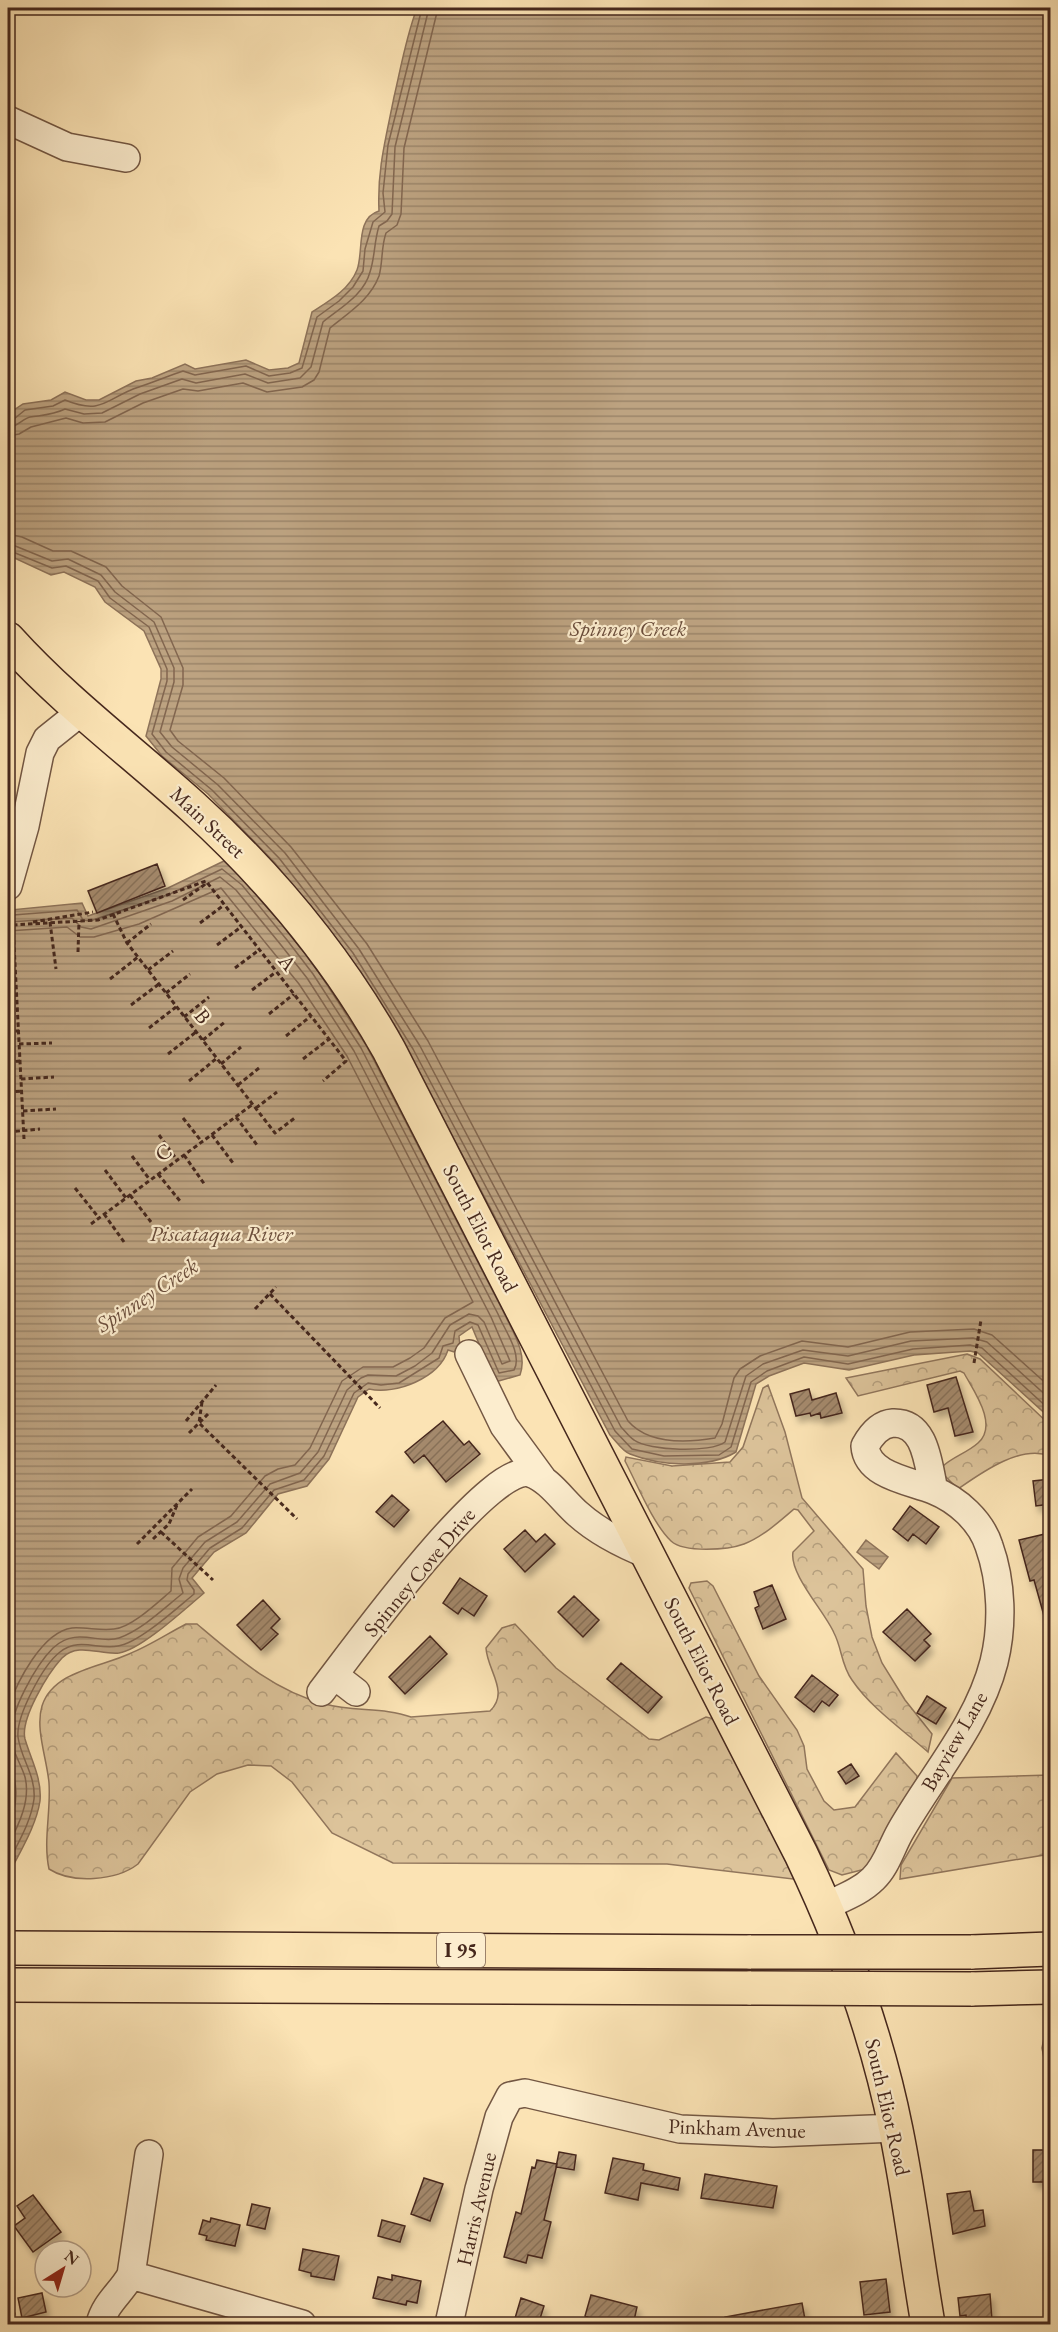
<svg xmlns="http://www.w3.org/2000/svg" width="1058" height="2332" font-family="'EB Garamond',serif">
<defs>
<pattern id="forest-crowns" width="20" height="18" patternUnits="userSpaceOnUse" patternTransform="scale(1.5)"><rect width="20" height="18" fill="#dcc39a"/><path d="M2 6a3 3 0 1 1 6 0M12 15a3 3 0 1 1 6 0" fill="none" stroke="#b49e7d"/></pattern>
<pattern id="water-rules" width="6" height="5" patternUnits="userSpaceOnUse" patternTransform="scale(1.5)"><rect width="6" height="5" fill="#bda381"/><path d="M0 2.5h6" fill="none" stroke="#9b8569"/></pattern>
<pattern id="building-hatch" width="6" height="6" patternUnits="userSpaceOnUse" patternTransform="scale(1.5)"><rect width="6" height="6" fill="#a4896c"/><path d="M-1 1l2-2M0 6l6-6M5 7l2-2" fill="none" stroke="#877058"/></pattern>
<filter id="shadow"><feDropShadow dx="3.5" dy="6" stdDeviation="3" flood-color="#0004"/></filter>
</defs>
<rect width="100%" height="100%" fill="#fbe3b4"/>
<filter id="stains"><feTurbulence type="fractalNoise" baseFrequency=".00333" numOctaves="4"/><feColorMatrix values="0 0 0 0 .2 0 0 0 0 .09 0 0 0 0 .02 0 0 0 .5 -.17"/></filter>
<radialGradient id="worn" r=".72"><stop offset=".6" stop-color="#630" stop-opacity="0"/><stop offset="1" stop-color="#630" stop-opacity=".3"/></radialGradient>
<path fill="url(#forest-crowns)" stroke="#91765c" stroke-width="1.5" d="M967 1354 980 1359 1050 1425V1456C1021 1444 981 1473 958 1489L941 1472 942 1467C952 1457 967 1453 978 1443 999 1425 973 1390 964 1373L960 1371 858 1396 846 1378Z
M768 1385 785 1432 802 1498 863 1569 866 1606 872 1637 882 1663 905 1700 932 1734 928 1752C903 1730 871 1708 852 1680 841 1665 842 1648 834 1633 825 1612 789 1574 793 1552L814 1531 798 1510 794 1509C779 1522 762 1537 744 1544 728 1550 684 1553 671 1541 653 1524 637 1484 625 1461L626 1457 672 1466 730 1462 743 1447 763 1388Z
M707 1581 713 1586 759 1676 797 1730 804 1746 807 1769 824 1801 834 1810 855 1807 896 1753 917 1776 916 1786 869 1868 842 1875 829 1870 689 1588 691 1583Z
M186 1624H197C236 1657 274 1691 325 1704 353 1712 384 1707 411 1717L490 1711C510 1692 487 1670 486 1648L502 1628 515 1624 556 1668 649 1739 659 1740 706 1717 714 1719 796 1874 793 1879 667 1864 393 1863 332 1833 292 1782 271 1766 248 1765 217 1774 190 1792 138 1864C116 1881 72 1884 49 1869 43 1841 51 1812 49 1783 47 1759 35 1729 42 1706 53 1671 101 1667 129 1654 149 1646 167 1634 186 1624Z
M1050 1775V1854L900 1879 901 1865 952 1778Z
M1044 2038H1050V2089L1042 2048Z"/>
<path fill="url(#water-rules)" stroke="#8d7259" stroke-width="1.5" d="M417 8H1050V1418L978 1353 970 1351 914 1355 849 1370 804 1363 769 1376 756 1384 736 1452C708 1469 660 1466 630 1454 623 1452 616 1441 610 1435L408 1052 348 956 275 863 208 794 162 756 146 736 161 679V669L144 631 105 602 95 587 64 572 51 575 8 555V414L23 404 51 400 65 392 86 400H99L136 381 152 378 185 364 195 369 246 360 269 370 288 368 299 363 312 312C329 301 349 290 357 270 364 252 355 218 379 211 377 169 386 138 394 97 401 67 406 37 417 8Z
M224 861 246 881 292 936 318 971 366 1045 503 1311C512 1331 528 1353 520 1375L495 1382 472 1327 459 1336 460 1347 454 1352 448 1350C439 1378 396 1395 369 1389L358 1397 329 1459 307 1486 278 1494 246 1533 214 1552 192 1578 204 1593C186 1608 141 1650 119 1653 100 1655 78 1642 62 1658 48 1673 20 1719 25 1739 31 1760 42 1778 40 1801 36 1827 19 1853 8 1876V895L13 896 11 910 82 903 88 916 168 888Z
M866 1540 888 1557 879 1569 857 1552Z"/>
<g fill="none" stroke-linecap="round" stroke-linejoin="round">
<path stroke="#82664f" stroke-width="1.5" d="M8 419H14L25 410 53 406 65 400C104 416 107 397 139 387 154 382 168 376 183 371L195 375 246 366 269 376 290 373 302 368 317 317 339 301 353 287 363 271 365 249 373 222 385 212 383 193 388 145 422 8
M8 427C18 427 22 419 30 417 43 415 53 415 65 409L84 414 102 413 140 394 182 379 196 383 245 374 268 383 300 378 311 367 323 322C340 308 364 295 370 272 375 257 374 242 379 226L387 221 392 214 395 147 429 8
M8 436 19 434 31 427 66 418 83 423 105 422 143 403 183 389 198 391 243 383 267 392 302 387 314 380 319 372 330 328C348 313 370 300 379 276 383 262 381 247 386 233L397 225 401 214 404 148 438 8
M8 534 22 537 53 551H71L106 567 122 586 161 617 183 668V685L170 730 178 741 224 778 291 847 367 944 428 1041 628 1421C648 1444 686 1443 715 1438L722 1424 734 1378 740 1369 760 1356 802 1341 848 1347 910 1332 974 1329 992 1335 1050 1387
M8 543 52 561 68 559 101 575 115 592 154 622 174 668V682L160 732 172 747 218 785 285 853 359 949 420 1046 621 1427C625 1431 629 1437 634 1440 649 1451 711 1453 725 1442L746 1376 763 1364 803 1350 848 1356 911 1341 973 1338 987 1342 1050 1399
M8 550 52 568 66 566 98 581 110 598 149 627 167 669V681L152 734 166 752 212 790 279 858 353 953 413 1049 615 1431 632 1449 664 1456 719 1455 731 1447 751 1382 767 1371 804 1357 848 1364 913 1349 970 1345 982 1348 1050 1410
M8 913 13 915 77 910 83 920 90 921 170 894 222 869 242 885 287 940 313 974 361 1048 498 1314C504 1329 523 1355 514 1370L499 1373 478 1325 470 1322 455 1331 453 1343 443 1346 439 1358 399 1383 381 1385 368 1383 354 1393 324 1456 304 1480 274 1490 242 1528 210 1548 188 1574 187 1580 194 1590V1594C177 1608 139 1643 118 1646 98 1650 79 1637 60 1652 43 1665 16 1716 18 1737 21 1759 36 1776 34 1799 31 1822 18 1843 8 1863
M8 922 72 918 81 927 91 929 172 901 220 877 236 890 281 945 307 978 354 1051 491 1317 510 1361 502 1364 484 1322 478 1316 469 1314 450 1325 432 1353 415 1366 396 1376 368 1375 361 1378 347 1390 318 1452 300 1473 270 1484 237 1522 205 1542 183 1568 179 1579 183 1593C163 1609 143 1629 119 1638 100 1645 76 1626 53 1648 36 1665 9 1712 11 1738 12 1751 21 1764 25 1777 31 1801 18 1826 8 1846
M8 931 67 927 80 937H94L139 924 221 888 299 984 347 1056 473 1302 445 1318 424 1348 410 1358 393 1367H363L342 1381 310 1448 295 1465 278 1469 265 1476 231 1516 198 1537 172 1568 171 1591C158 1602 131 1628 114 1629 101 1631 86 1627 72 1628 42 1632 17 1682 8 1708
M8 1756C17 1782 20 1801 8 1826"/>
</g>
<path fill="url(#building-hatch)" stroke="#46281d" stroke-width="1.5" filter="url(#shadow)" d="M157 864 165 886 97 913 88 891Z
M956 1377 973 1432 955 1436 948 1408 934 1412 927 1385Z
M809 1389 812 1400 836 1393 842 1413 821 1418 820 1413 811 1416 810 1413 796 1416 790 1394Z
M443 1421 464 1445 469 1441 480 1454 446 1482 424 1455 414 1463 405 1452Z
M1050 1479V1504L1036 1506 1033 1481Z
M392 1495 409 1510 394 1527 376 1512Z
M910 1506 939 1527 926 1544 913 1534 908 1541 893 1529Z
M525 1530 536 1542 545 1534 555 1544 525 1572 504 1549Z
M1045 1534 1050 1557V1623H1046L1034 1580 1030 1581 1019 1540Z
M460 1578 487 1596 474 1616 462 1608 458 1614 443 1603Z
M772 1585 786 1619 763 1629 755 1608 759 1606 754 1592Z
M574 1596 599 1620 583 1637 558 1612Z
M263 1600 280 1619 271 1628 278 1634 261 1650 237 1625Z
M907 1609 931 1634 924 1640 930 1646 915 1661 883 1632Z
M430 1636 447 1654 405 1694 389 1677Z
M621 1663 662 1697 648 1713 607 1679Z
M812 1675 838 1695 829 1706 822 1701 814 1712 795 1697Z
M927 1696 946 1708 936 1724 917 1713Z
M851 1764 859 1776 846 1784 838 1772Z
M1033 2150H1050V2182H1033Z
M559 2152 576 2155 574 2170 556 2167Z
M613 2158 644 2164 643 2170 680 2178 678 2190 641 2183 638 2200 605 2193Z
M537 2160 557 2164 544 2220 551 2222 542 2258 528 2255 526 2263 504 2257 516 2212 521 2214 532 2167 535 2168Z
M705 2174 777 2186 773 2208 701 2198Z
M424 2178 443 2184 430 2221 411 2214Z
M970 2191 974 2211 983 2210 985 2226 953 2234 947 2194Z
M33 2195 61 2232 33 2252 14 2226 25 2218 17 2206Z
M252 2204 270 2208 265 2229 247 2225Z
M211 2218 240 2225 235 2246 206 2240 207 2236 199 2234 203 2220 210 2222Z
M382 2220 405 2226 400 2242 378 2236Z
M303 2249 339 2256 334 2280 311 2276V2273L299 2270Z
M392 2275 421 2281 417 2303 407 2301 406 2305 373 2298 378 2277 392 2280Z
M886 2279 890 2312 864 2315 860 2282Z
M42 2293 46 2312 22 2318 18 2298Z
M990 2294 992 2320 967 2323 966 2315 960 2316 958 2298Z
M591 2295 637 2307 633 2325H607L585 2316Z
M521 2298 544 2306 538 2325H513Z
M802 2303 806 2325H726L725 2317Z"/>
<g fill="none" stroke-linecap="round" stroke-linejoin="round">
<defs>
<path id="minor" d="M8 120 67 147 126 158
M8 886 25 826 40 753 47 739 82 711
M469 1354 504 1426 542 1478
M334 1675 356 1692
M321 1692C349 1656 489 1461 530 1473 549 1479 563 1501 578 1514 598 1532 624 1545 649 1555
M826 1906C842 1898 860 1892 873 1879 886 1867 891 1848 900 1832 931 1777 978 1725 994 1662 1003 1626 1002 1582 989 1546 981 1521 958 1500 933 1490 911 1481 867 1476 865 1446 871 1435 880 1424 893 1423 927 1422 928 1466 934 1490
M131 2275 302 2324
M100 2324C105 2303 121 2293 131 2275L149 2154
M449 2324 479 2189 499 2117 510 2096 525 2093 680 2129 773 2133 896 2128"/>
<path id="major" d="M8 639C64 701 131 751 193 807 270 877 338 959 389 1050L801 1854C843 1942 877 2034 896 2130 909 2194 917 2260 928 2324"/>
<path id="highway" d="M8 1948 751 1952
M971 1952 1050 1949
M8 1985 751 1988
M971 1989 1050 1987"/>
</defs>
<use href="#minor" stroke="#735743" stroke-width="30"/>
<use href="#major" stroke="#46281d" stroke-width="36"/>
<use href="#highway" stroke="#46281d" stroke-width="36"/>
<path stroke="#46281d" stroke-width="3" stroke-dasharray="4.5 3" stroke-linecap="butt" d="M183 900 207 883
M113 914 127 943 275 1133 296 1117
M33 922 93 912
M50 922 56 969
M200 923 224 905
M13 925 98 920 206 881 346 1061 323 1081
M13 925 24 1139
M127 943 151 924
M217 945 241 927
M78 952 79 921
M235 968 259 950
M148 970 173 951
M8 977H16
M110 979 138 957
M252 990 276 972
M166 993 190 974
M8 1002H17
M131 1005 159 984
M269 1014 294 994
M184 1017 209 997
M149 1028 176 1007
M8 1031H19
M286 1036 311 1016
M203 1040 226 1021
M19 1044 52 1043
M168 1054 196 1032
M303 1059 329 1039
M8 1062 20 1061
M221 1064 241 1047
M21 1079 54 1077
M189 1081 217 1058
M238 1085 259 1068
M8 1092 22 1091
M256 1108 277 1092
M23 1111 56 1109
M236 1117 257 1145
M183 1118 202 1142
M8 1132 40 1129
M159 1135 177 1160
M212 1135 233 1163
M184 1155 205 1185
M132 1156 150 1180
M105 1170 126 1198
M158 1174 180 1201
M75 1188 99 1218
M130 1195 151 1222
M104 1214 124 1242
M91 1224 253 1104
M270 1294 380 1408
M255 1309 276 1287
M974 1363 981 1320
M202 1402 199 1423 297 1519
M186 1421 216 1385
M189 1433 208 1414
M161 1532 213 1580
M153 1539 169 1524 177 1505
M137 1544 192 1489
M8 2315 16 2314"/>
<use href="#minor" stroke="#fcedce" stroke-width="27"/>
<use href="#major" stroke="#fbe3b4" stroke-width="33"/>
<use href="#highway" stroke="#fbe3b4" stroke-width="33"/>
<defs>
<path id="highway-bridge" d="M751 1952H971
M751 1988 971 1989"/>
</defs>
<use href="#highway-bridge" stroke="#46281d" stroke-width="36" stroke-linecap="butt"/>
<use href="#highway-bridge" stroke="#fbe3b4" stroke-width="33"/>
</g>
<g text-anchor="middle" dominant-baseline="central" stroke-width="4.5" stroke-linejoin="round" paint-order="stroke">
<rect fill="#fcedce" stroke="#7d6352" stroke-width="1.5" x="437" y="1933" width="48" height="34" rx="4.5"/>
<g font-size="20" font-weight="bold" fill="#46281d">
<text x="461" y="1950">I 95</text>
</g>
<g font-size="21" fill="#46281d" stroke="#fcedce">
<text transform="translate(208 822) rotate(43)">Main Street</text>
<text transform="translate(288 962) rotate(52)">A</text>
<text transform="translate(203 1016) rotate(52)">B</text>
<text transform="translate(163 1152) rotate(-36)">C</text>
<text transform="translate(481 1228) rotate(63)">South Eliot Road</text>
<text transform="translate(419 1572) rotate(-50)">Spinney Cove Drive</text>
<text transform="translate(702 1661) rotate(63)">South Eliot Road</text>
<text transform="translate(954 1741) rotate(-60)">Bayview Lane</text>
<text transform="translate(888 2107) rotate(77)">South Eliot Road</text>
<text transform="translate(737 2128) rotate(2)">Pinkham Avenue</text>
<text transform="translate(476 2209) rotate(-77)">Harris Avenue</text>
</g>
<g font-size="22" font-style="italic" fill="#6a4d3b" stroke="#fcedce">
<text x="628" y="628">Spinney Creek</text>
<text x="221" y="1233">Piscataqua River</text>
<text transform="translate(147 1295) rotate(-33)">Spinney Creek</text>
</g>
</g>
<rect width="1058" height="2332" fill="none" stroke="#fbe3b4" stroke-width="30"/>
<rect x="9" y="9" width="1040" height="2314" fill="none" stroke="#46281d" stroke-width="3"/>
<rect x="15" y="15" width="1028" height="2302" fill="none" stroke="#46281d" stroke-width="1.5"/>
<g transform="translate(63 2269) rotate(37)"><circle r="28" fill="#fcedce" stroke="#b39e87" stroke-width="1.5"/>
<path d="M0-4.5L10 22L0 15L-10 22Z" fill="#8f2418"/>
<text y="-9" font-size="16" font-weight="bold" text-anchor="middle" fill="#46281d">N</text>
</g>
<rect width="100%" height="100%" filter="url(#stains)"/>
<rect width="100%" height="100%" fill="url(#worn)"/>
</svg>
